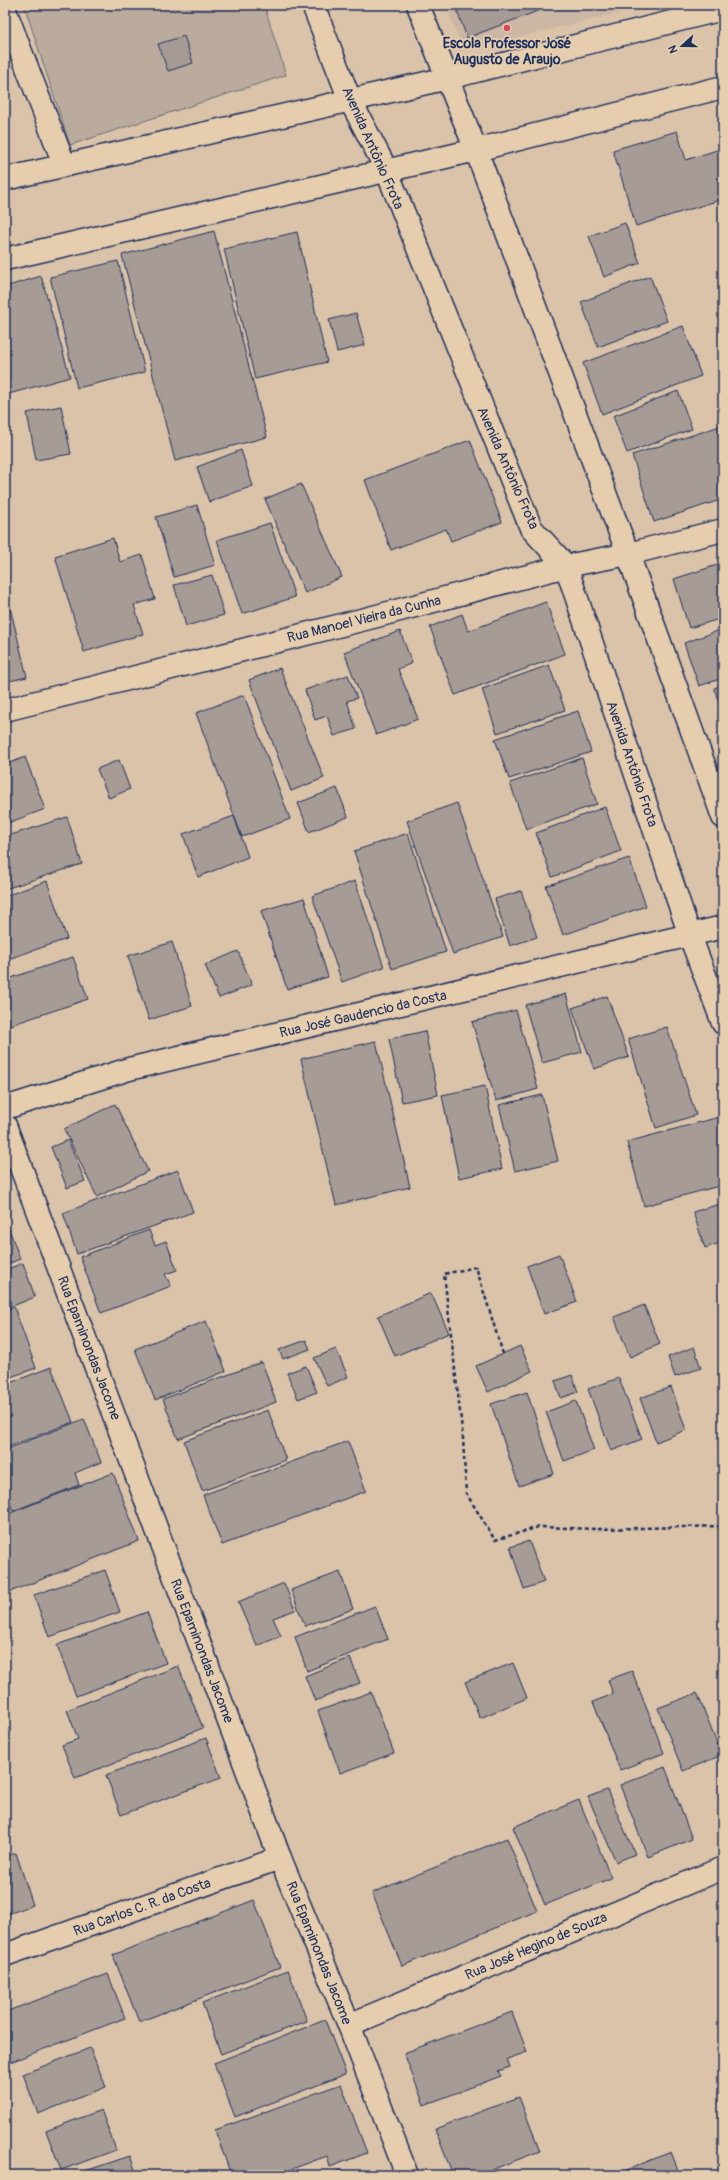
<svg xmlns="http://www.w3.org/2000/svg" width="728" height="2180" font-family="Pangolin,sans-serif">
<rect width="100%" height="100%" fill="#dac3a9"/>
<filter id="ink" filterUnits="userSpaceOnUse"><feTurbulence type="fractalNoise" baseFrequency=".025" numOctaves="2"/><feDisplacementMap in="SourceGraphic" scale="8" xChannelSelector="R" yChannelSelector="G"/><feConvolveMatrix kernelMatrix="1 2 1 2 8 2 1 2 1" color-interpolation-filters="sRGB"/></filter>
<g filter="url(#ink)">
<path fill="#cbb7a3" d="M445 5H653L464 50Z"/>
<path fill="#baab9c" stroke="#6a6d7d" d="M24 5H264L286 75 70 145Z"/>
<path fill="#a79c95" stroke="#1b2f5e" d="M455 5H553L467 38Z
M184 36 193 63 168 71 158 44Z
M677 131 686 160 723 148V199L636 226 613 150Z
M625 223 640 263 604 277 589 236Z
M214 231 267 437 175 461 122 255Z
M297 232 327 362 255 379 224 249Z
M118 261 145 372 77 388 50 277Z
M41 276 70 377 5 395V287Z
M650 276 667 321 598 347 581 302Z
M356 313 365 345 337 352 329 320Z
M683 326 701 376 602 414 583 363Z
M678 391 692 429 627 453 613 416Z
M61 406 71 454 36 460 27 413Z
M723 425V499L654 522 632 455Z
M470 440 502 522 451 541 446 529 391 550 365 480Z
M241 450 253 486 209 502 197 467Z
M301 484 342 577 305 593 265 499Z
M197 505 215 565 174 577 156 517Z
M270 523 295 597 242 614 217 540Z
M113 538 120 562 142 555 155 599 134 605 143 634 84 652 55 556Z
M723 563V618L689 628 674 579Z
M212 575 224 615 186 626 174 585Z
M5 595H7L27 677 5 682Z
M546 602 565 654 455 695 430 627 462 614 468 631Z
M723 629V678L699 686 684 643Z
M400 631 412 663 398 669 418 719 376 735 344 652Z
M549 665 565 710 497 733 482 689Z
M280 668 324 778 291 791 249 680Z
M348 675 357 698 347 701 356 729 334 736 327 716 315 720 305 690Z
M723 685V713L714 688Z
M244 695 290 819 242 837 196 713Z
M578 711 591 752 509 779 495 739Z
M25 757 45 809 5 824V765Z
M582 758 597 804 526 829 510 783Z
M119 760 130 789 109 798 97 769Z
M337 788 348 817 309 832 298 803Z
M457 803 503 937 453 954 407 821Z
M605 807 621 851 552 877 536 833Z
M234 816 248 857 198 877 183 834Z
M67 817 82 864 5 889V837Z
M408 833 446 952 392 969 354 851Z
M629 858 646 906 563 935 546 886Z
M47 881 67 939 5 960V896Z
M355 881 384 967 342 982 312 896Z
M521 891 537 937 510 946 495 899Z
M304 898 328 977 287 989 261 911Z
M172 942 192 1006 149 1020 128 956Z
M238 951 252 985 219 998 205 965Z
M73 957 88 999 5 1027V980Z
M566 994 582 1052 542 1063 525 1005Z
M607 996 629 1057 594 1069 572 1008Z
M516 1010 538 1089 496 1101 472 1022Z
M667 1027 696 1115 656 1128 628 1039Z
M425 1031 438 1095 402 1102 389 1039Z
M376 1041 410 1187 336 1205 301 1059Z
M485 1086 502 1169 459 1178 442 1095Z
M542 1095 558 1161 515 1171 499 1105Z
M115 1104 148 1171 97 1197 64 1129Z
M723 1116V1185L644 1206 627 1142Z
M68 1140 85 1181 67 1188 51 1147Z
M178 1170 193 1212 77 1254 63 1213Z
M723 1203V1242L705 1248 693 1212Z
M5 1218 20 1259 5 1265Z
M149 1230 155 1245 166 1241 177 1270 165 1274 171 1286 101 1313 80 1257Z
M559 1254 577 1302 544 1314 527 1266Z
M23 1263 35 1297 5 1309V1270Z
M431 1293 449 1333 395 1356 378 1316Z
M644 1305 660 1344 630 1357 614 1317Z
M14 1307 36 1368 5 1379V1310Z
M206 1321 226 1371 155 1400 135 1349Z
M306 1340 310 1349 283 1359 279 1350Z
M520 1346 532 1371 488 1392 476 1366Z
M694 1347 701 1368 675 1377 668 1357Z
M336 1349 348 1377 327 1386 314 1358Z
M262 1362 276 1402 178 1439 163 1399Z
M306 1366 317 1392 298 1399 287 1373Z
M51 1367 73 1422 5 1448V1385Z
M572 1375 578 1392 561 1398 555 1381Z
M619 1378 642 1439 611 1451 588 1389Z
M671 1387 686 1430 656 1442 640 1398Z
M527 1392 554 1474 519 1486 491 1404Z
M576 1401 594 1450 564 1461 546 1412Z
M268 1410 286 1460 202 1491 184 1441Z
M84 1419 101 1462 75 1473 79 1485 13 1511 5 1491V1450Z
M348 1441 366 1491 222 1545 203 1495Z
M113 1473 139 1541 7 1593 5 1587V1515Z
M529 1541 544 1582 524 1589 510 1547Z
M105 1570 120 1612 49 1637 34 1595Z
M340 1572 353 1609 305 1626 291 1590Z
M284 1583 295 1610 273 1618 281 1636 257 1646 238 1602Z
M375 1606 388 1639 307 1671 295 1637Z
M147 1612 166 1663 76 1696 57 1645Z
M350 1658 360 1683 315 1701 305 1676Z
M513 1663 527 1698 480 1718 465 1682Z
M178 1666 203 1728 75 1778 62 1745 78 1739 67 1710Z
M632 1671 664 1753 620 1770 593 1702 613 1694 608 1680Z
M371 1692 394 1753 340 1773 318 1711Z
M697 1693 722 1755 683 1771 658 1708Z
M206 1738 221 1778 121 1815 106 1775Z
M665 1767 692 1839 648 1857 620 1785Z
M607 1790 635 1854 616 1862 588 1797Z
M579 1800 611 1878 545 1905 513 1827Z
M507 1838 537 1911 402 1966 372 1893Z
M16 1853 33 1905 5 1915V1856Z
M254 1900 280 1967 139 2022 113 1955Z
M288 1970 307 2021 221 2054 202 2003Z
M108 1974 125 2018 5 2064V2012Z
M512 2012 527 2052 507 2059 510 2067 498 2071 501 2076 424 2105 404 2053Z
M325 2020 346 2074 235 2117 214 2063Z
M90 2048 106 2087 38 2114 23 2074Z
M341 2084 367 2153 330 2167 327 2156 289 2170 291 2175H231L215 2130Z
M519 2097 540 2151 478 2175H453L435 2129Z
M101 2110 116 2150 61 2170 46 2131Z
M671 2152 680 2175H614Z
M130 2156 137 2175H73Z
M340 2170 342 2175H325Z"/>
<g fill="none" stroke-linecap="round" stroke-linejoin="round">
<defs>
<path id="minor" d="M5 10 64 164
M476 150 628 554 723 817
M386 169 531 528 566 566 690 936 723 1023
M5 710 377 616 566 566 628 554 723 530
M5 1108 129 1069 723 927
M5 1955 280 1858
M349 2025 723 1868"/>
<path id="tertiary" d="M448 78 723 9
M476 150 723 87"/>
<path id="secondary" d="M313 5 350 100 386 169
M5 179 448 78
M5 259 476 150 418 5
M5 1125 280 1858 349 2025 407 2175"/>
</defs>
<use href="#minor" stroke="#1b2f5e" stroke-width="25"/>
<use href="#tertiary" stroke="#1b2f5e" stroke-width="25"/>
<use href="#secondary" stroke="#1b2f5e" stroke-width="25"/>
<path stroke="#1b2f5e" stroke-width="2.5" stroke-dasharray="4 3" stroke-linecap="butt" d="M503 1354 476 1267 444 1274 463 1438 466 1493 495 1540 539 1527 598 1529 723 1526"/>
<use href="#minor" stroke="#e6cdae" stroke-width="22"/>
<use href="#tertiary" stroke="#e6cdae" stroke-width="22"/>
<use href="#secondary" stroke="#e6cdae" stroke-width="22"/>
</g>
</g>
<circle fill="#d1495b" stroke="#e6cdae" stroke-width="1.5" cx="507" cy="28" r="4"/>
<g text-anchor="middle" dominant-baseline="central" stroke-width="3.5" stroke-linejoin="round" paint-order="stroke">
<g font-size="14" font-weight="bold" fill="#1b2f5e" stroke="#e6cdae">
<text x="507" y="43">Escola Professor José<tspan x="507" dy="16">Augusto de Araujo</tspan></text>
</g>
<g font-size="14" fill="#1b2f5e" stroke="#e6cdae">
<text transform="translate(373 148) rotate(66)">Avenida Antônio Frota</text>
<text transform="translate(508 468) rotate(66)">Avenida Antônio Frota</text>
<text transform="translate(364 619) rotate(-14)">Rua Manoel Vieira da Cunha</text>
<text transform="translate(632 764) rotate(71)">Avenida Antônio Frota</text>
<text transform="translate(363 1014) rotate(-13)">Rua José Gaudencio da Costa</text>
<text transform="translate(89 1348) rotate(69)">Rua Epaminondas Jacome</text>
<text transform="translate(202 1651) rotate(69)">Rua Epaminondas Jacome</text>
<text transform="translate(142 1907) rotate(-20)">Rua Carlos C. R. da Costa</text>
<text transform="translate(536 1946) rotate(-23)">Rua José Hegino de Souza</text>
<text transform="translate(319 1953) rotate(68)">Rua Epaminondas Jacome</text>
</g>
</g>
<rect width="728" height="2180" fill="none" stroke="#e6cdae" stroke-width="20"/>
<rect x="10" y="10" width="708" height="2160" fill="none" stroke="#1b2f5e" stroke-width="1.5" filter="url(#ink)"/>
<g transform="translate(682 46) rotate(249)" stroke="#e6cdae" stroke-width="3" paint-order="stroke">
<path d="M0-3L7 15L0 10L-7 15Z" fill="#1b2f5e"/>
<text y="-6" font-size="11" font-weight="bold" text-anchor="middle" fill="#1b2f5e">N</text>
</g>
</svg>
